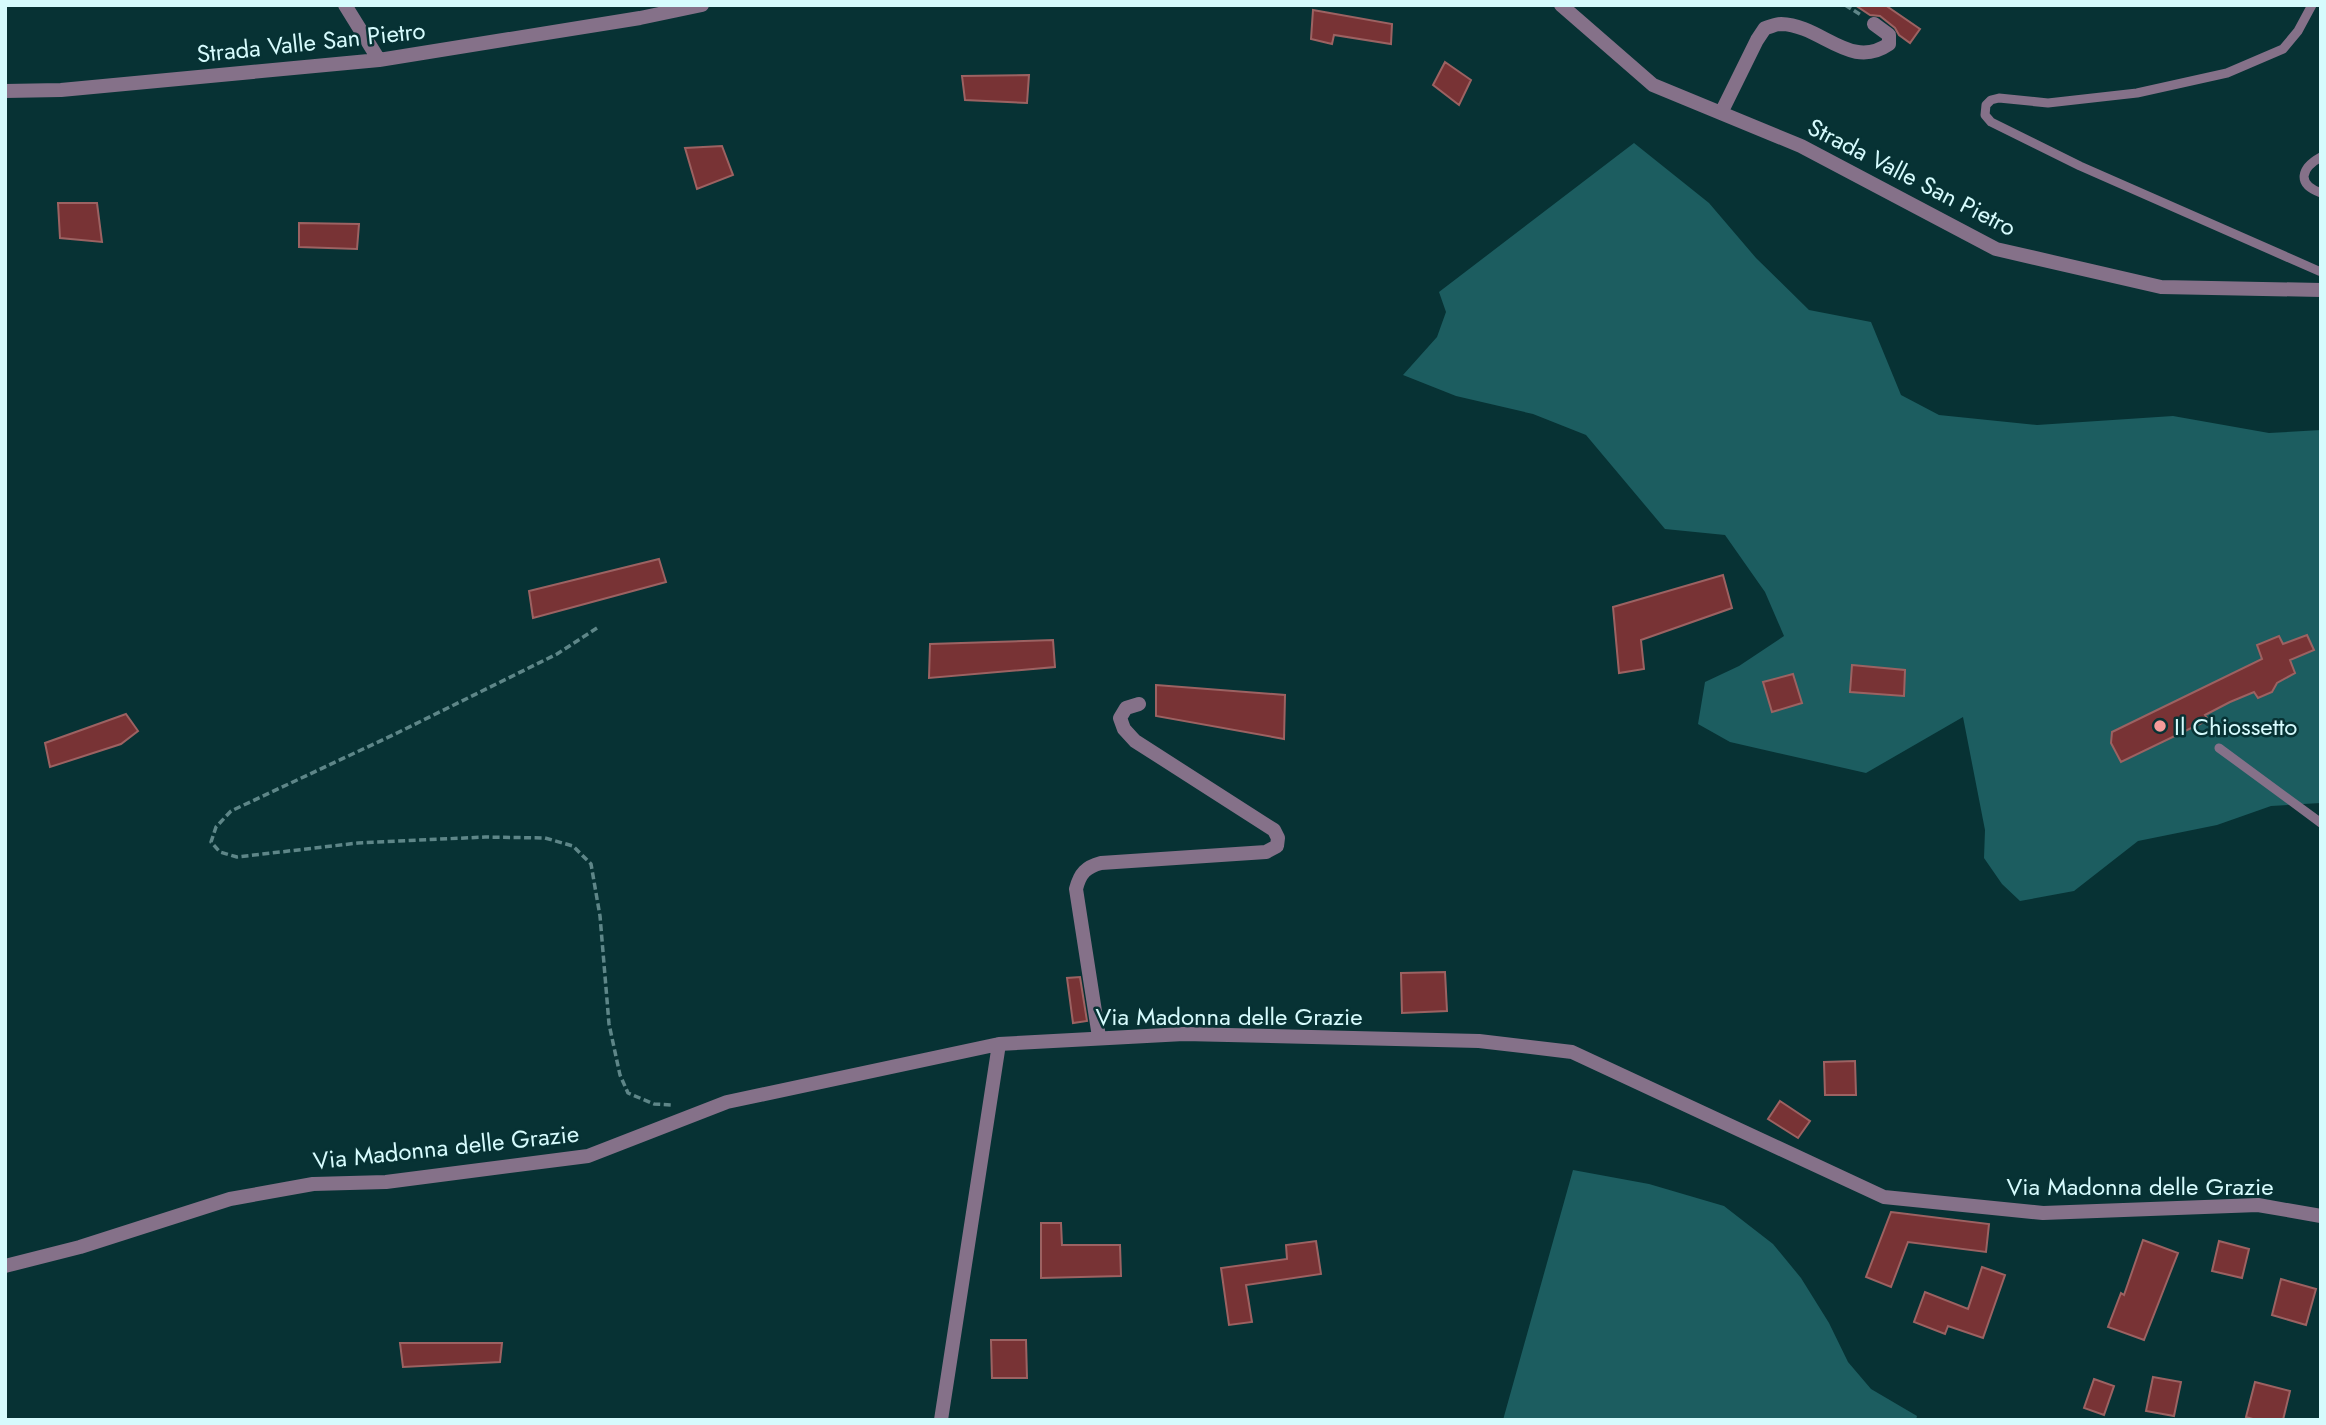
<svg xmlns="http://www.w3.org/2000/svg" width="2326" height="1425" font-family="Jost,sans-serif">
<rect width="100%" height="100%" fill="#073234"/>
<path fill="#1c5d60" d="M1634 143 1709 203 1756 258 1809 310 1871 322 1901 395 1939 415 2037 425 2173 416 2269 433 2321 430V803L2271 806 2217 825 2138 841 2074 891 2020 901 2002 884 1984 858 1985 830 1963 717 1866 773 1730 742 1698 724 1705 682 1739 666 1784 636 1765 592 1725 535 1665 529 1586 435 1533 414 1456 396 1403 375 1437 337 1446 312 1439 292Z
M1573 1170 1649 1184 1724 1206 1773 1244 1801 1278 1829 1323 1848 1362 1871 1389 1917 1416 1916 1420H1503Z"/>
<path fill="#783335" stroke="#9c6262" stroke-width="2" d="M1855 5H1885L1920 29 1910 43 1899 35 1895 28 1880 16 1870 15Z
M1313 10 1392 24 1391 44 1334 35 1332 44 1311 39Z
M1445 62 1471 80 1459 105 1433 85Z
M1029 75 1027 103 965 100 962 76Z
M722 146 733 175 697 189 685 148Z
M58 203H97L102 242 60 238Z
M299 223 359 224 357 249 299 247Z
M659 559 666 582 533 618 529 591Z
M1723 575 1732 608 1641 640 1644 669 1619 673 1613 607Z
M2307 635 2314 650 2290 660 2295 673 2277 683 2272 692 2258 698 2254 692 2230 702 2205 715 2208 720 2121 762 2111 743 2112 732 2262 659 2257 645 2279 636 2283 644Z
M1053 640 1055 667 929 678 930 644Z
M1852 665 1905 670 1904 696 1850 692Z
M1793 674 1802 703 1772 712 1763 682Z
M1156 685 1285 695 1284 739 1156 716Z
M126 714 138 731 121 744 50 767 45 743Z
M1445 972 1447 1011 1402 1013 1401 973Z
M1080 977 1087 1021 1073 1023 1067 978Z
M1855 1061 1856 1095H1825L1824 1062Z
M1780 1101 1810 1121 1798 1138 1768 1119Z
M1891 1212 1989 1224 1986 1252 1908 1242 1891 1287 1866 1277Z
M1041 1223H1061L1062 1245H1120L1121 1276 1041 1278Z
M2143 1240 2178 1253 2144 1340 2108 1327 2121 1293 2124 1295Z
M1316 1241 1321 1274 1246 1285 1252 1322 1229 1325 1221 1268 1287 1259 1286 1245Z
M2219 1241 2249 1249 2242 1278 2212 1271Z
M1982 1267 2005 1275 1983 1338 1948 1326 1945 1334 1914 1322 1925 1292 1968 1309Z
M2281 1279 2316 1289 2306 1325 2272 1315Z
M991 1340H1026L1027 1378H992Z
M400 1343H502L500 1362 403 1367Z
M2153 1377 2181 1382 2174 1416 2146 1411Z
M2094 1379 2114 1386 2104 1415 2084 1408Z
M2255 1382 2290 1391 2283 1420H2256L2246 1417Z"/>
<g fill="none" stroke-linecap="round" stroke-linejoin="round">
<path stroke="#5e8688" stroke-width="3.5" stroke-dasharray="7 3.5" stroke-linecap="butt" d="M1845 5 1861 15
M597 628 557 654 393 735 231 811 216 827 211 842 220 852 237 857 358 843 485 837 545 838 573 846 591 864 600 916 609 1024 620 1075 628 1093 654 1104 672 1105"/>
<path stroke="#857189" stroke-width="9" d="M2312 5 2298 31 2283 49 2227 73 2137 93 2048 103 1999 98 1991 100 1986 105 1985 115 1991 122 2080 166 2321 272
M2321 157C2301 168 2296 184 2321 193
M2219 748 2321 823"/>
<path stroke="#857189" stroke-width="14" d="M345 5 379 60
M1561 5 1653 85 1801 146 1996 249 2161 287 2321 290
M5 91 61 90 379 60 640 18 702 5
M1721 113 1757 40 1765 28C1770 27 1776 24 1781 24 1822 25 1850 71 1889 44V35L1874 24
M1099 1037 1076 889C1080 873 1086 867 1101 863L1266 852 1277 846 1278 838 1274 830 1135 741 1124 729 1120 718 1126 708 1139 704
M5 1266 80 1247 230 1199 313 1184 386 1182 588 1156 727 1102 999 1044 1184 1034 1479 1041 1572 1052 1884 1197 2043 1213 2258 1205 2321 1216
M941 1420 999 1044"/>
</g>
<circle fill="#f59b9a" stroke="#073234" stroke-width="2.5" cx="2160" cy="726" r="7"/>
<g text-anchor="middle" dominant-baseline="central" stroke-width="5" stroke-linejoin="round" paint-order="stroke">
<g font-size="24" fill="#d6fbfd" stroke="#073234">
<text transform="translate(311 42) rotate(-6)">Strada Valle San Pietro</text>
<text transform="translate(1912 177) rotate(27)">Strada Valle San Pietro</text>
<text x="1229" y="1016">Via Madonna delle Grazie</text>
<text transform="translate(446 1147) rotate(-6)">Via Madonna delle Grazie</text>
<text x="2140" y="1186">Via Madonna delle Grazie</text>
</g>
<g font-size="24" fill="#d6fbfd" stroke="#073234" text-anchor="start">
<text x="2174" y="726">Il Chiossetto</text>
</g>
</g>
<rect width="2326" height="1425" fill="none" stroke="#d6fbfd" stroke-width="14"/>
</svg>
